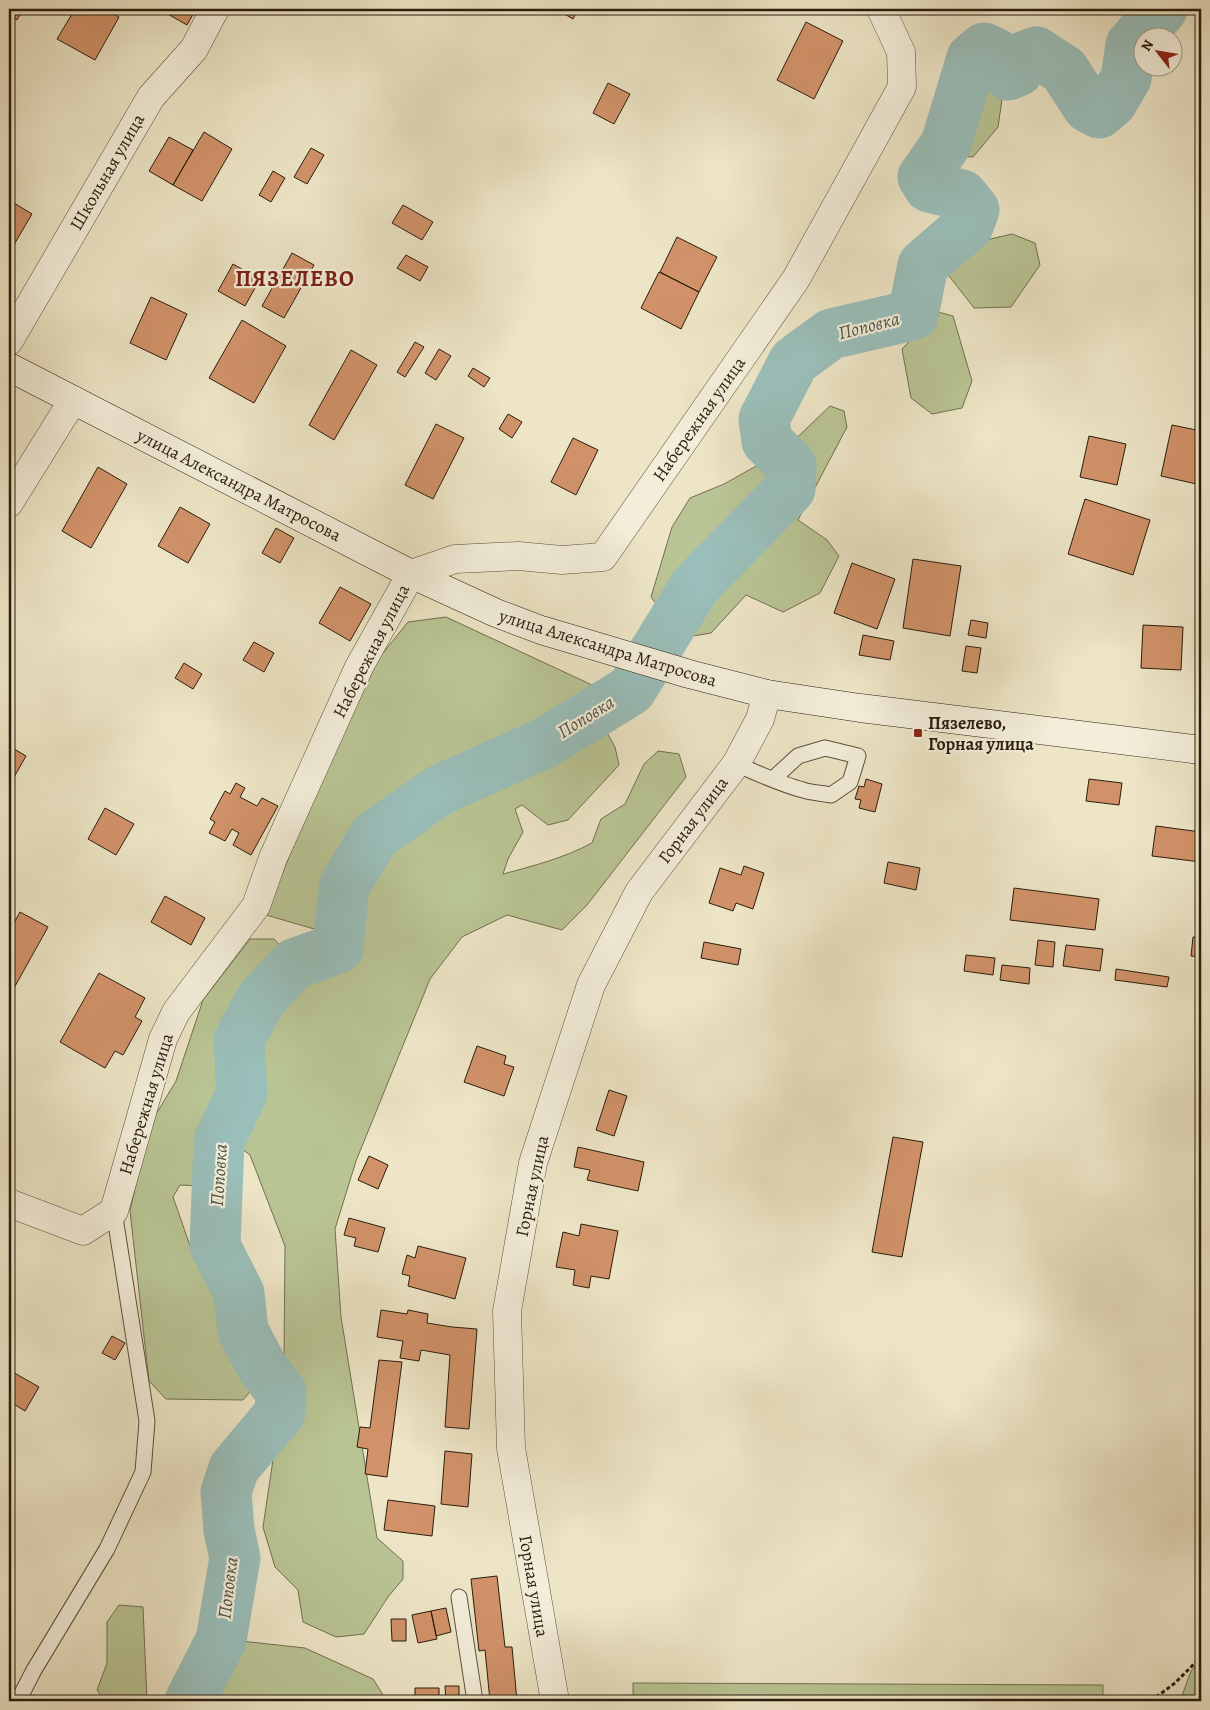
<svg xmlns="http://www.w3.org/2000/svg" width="1210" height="1710" font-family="Alegreya,serif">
<rect width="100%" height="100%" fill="#ede5c6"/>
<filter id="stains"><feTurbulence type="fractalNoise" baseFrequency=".004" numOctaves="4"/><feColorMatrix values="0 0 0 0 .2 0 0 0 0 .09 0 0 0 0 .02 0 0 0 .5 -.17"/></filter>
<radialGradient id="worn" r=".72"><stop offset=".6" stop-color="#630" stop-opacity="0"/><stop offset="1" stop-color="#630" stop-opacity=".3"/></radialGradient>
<path fill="#b9c494" stroke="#717050" d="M974 67 990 69 1005 79 998 127 973 157 954 156 933 138 946 99Z
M1012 234 1035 243 1040 265 1011 307 974 308 946 272 977 242Z
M938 312 953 316 972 381 962 408 932 414 911 398 902 349Z
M830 406 844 411 847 427 798 520 827 540 839 556 820 593 783 612 746 595 711 633 687 637 672 625 651 597 672 527 690 498 724 484 783 451Z
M446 617 605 691 616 715 606 731 615 747 619 765 568 820 548 825 522 805 515 809 523 832 508 859 503 874C533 866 564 858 592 843L601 819 625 804 644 764 658 751 679 754 686 777 587 905 562 930 507 915 462 937 430 979 356 1161 335 1229 341 1317 377 1538 403 1561V1579L388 1597 364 1634 336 1637 303 1622 298 1590 275 1567 263 1527 278 1426 284 1359 285 1246 250 1155 230 1140 214 1146 202 1186 180 1185 173 1197 195 1260 220 1282 260 1380 243 1400 166 1399 149 1381 130 1211 149 1126 176 1081 203 1000 250 939H274L286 952 293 973 308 975 342 945 361 878 355 867 337 868 326 886 328 919 321 931 266 915 357 685 408 622Z
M119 1605 143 1607 147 1701H105L97 1690 107 1663V1622Z
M241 1641 305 1648 373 1679 387 1701H173L183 1671Z
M1201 1660V1701H1180L1191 1671Z
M633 1683 1103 1685V1701H633Z"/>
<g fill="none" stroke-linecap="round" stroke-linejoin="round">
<path stroke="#9abeb9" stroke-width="51" d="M190 1701 221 1640 235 1558 229 1530 226 1492 234 1468 280 1413 281 1392 262 1367 243 1331 239 1293 215 1246 219 1141 242 1093 239 1040 261 999 294 964 338 948 344 886 375 835 440 790 545 743 631 690 695 586 790 489 791 465 767 441 764 419 794 361 831 334 913 315 923 265 968 226 974 210 962 195 929 187 923 177 946 144 972 58 984 48 995 53 1008 75 1018 71 1023 57 1036 52 1064 70 1088 107 1099 113 1112 102 1126 78 1131 45 1162 9"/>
</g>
<path fill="#d19269" stroke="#291d0d" d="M9 9H23L17 20 9 15Z
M75 9H104L119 17 95 60 57 39Z
M159 9H196L187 25Z
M556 9H578L573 19Z
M806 22 843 41 814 99 777 80Z
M608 83 630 94 614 124 593 113Z
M204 132 232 149 202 201 173 185Z
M169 137 193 150 173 185 149 171Z
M311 148 324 155 307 184 294 177Z
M273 171 285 178 271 202 259 195Z
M9 200 32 214 12 248 9 247Z
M403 205 433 222 422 240 392 223Z
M677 237 717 257 699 292 660 272Z
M292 253 314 265 284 318 262 306Z
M406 255 428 267 420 281 397 268Z
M233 264 260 279 245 306 218 291Z
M659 272 699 292 681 329 641 308Z
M151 297 187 314 166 360 130 343Z
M242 320 286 346 254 403 209 378Z
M415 342 424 347 405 377 397 372Z
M439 349 451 356 436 380 425 373Z
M351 350 377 365 334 440 309 425Z
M473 368 490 378 484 387 468 376Z
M508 414 522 422 512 438 499 429Z
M436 424 464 438 433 499 405 485Z
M1172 425 1201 431V485L1161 476Z
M1089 436 1126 444 1117 485 1080 477Z
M573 438 598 450 576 495 551 482Z
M98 467 127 484 91 548 62 531Z
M1085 499 1150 520 1133 575 1068 554Z
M180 507 210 524 188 563 158 546Z
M276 528 294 538 280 563 262 553Z
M913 559 961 566 950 636 903 628Z
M852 563 895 579 877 629 834 613Z
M340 587 371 604 350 641 319 623Z
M971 620 988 623 986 638 968 635Z
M1143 625 1183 627 1181 670 1141 668Z
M863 635 894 641 890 660 859 655Z
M254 642 274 653 264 672 243 660Z
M966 646 981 648 977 673 962 671Z
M184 663 202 674 193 689 175 678Z
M9 746 26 756 13 779 9 776Z
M866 779 882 784 875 812 859 808 861 800 855 799 859 786 864 787Z
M1089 779 1122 783 1119 805 1086 801Z
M236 783 245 788 240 797 257 806 262 798 278 806 251 855 233 845 239 833 232 829 225 841 209 833 215 822 210 819 225 791 230 794Z
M105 808 134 824 116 855 88 839Z
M1156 826 1201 832V862L1152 856Z
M888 862 920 868 916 890 884 883Z
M744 866 764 873 753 909 736 903 733 911 709 903 720 868 741 875Z
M1014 888 1099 899 1095 930 1010 920Z
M165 896 205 918 191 945 151 922Z
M20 912 48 927 9 997V932Z
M1193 937 1201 938V957L1191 956Z
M1038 940 1055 942 1053 967 1035 965Z
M704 942 741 949 738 965 701 958Z
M1066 945 1103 949 1100 971 1063 966Z
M966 955 995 958 993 975 964 971Z
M1002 965 1030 968 1029 984 1000 980Z
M1116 969 1169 977 1167 987 1115 980Z
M99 973 145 998 135 1017 142 1021 123 1055 115 1051 105 1068 60 1042Z
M477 1046 506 1056 504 1064 514 1067 504 1096 464 1082Z
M609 1090 627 1096 614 1136 596 1130Z
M893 1137 923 1142 902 1257 872 1252Z
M578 1147 644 1162 638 1191 587 1180 590 1170 574 1167Z
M369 1156 388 1165 378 1189 358 1180Z
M349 1218 385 1228 378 1252 354 1246 356 1238 344 1235Z
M581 1224 618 1231 609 1279 591 1276 589 1288 573 1285 575 1270 556 1267 563 1232 579 1236Z
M418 1246 466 1258 455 1299 408 1286 410 1276 402 1274 407 1255 415 1258Z
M381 1310 407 1314 408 1310 428 1314 427 1323 452 1327 477 1329 469 1429 445 1427 450 1355 421 1350 419 1361 400 1358 403 1341 377 1337Z
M112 1336 125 1343 115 1360 102 1353Z
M379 1360 402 1362 387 1477 365 1474 368 1449 357 1447 360 1427 370 1428Z
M11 1371 39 1387 25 1411 9 1401V1374Z
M445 1451 472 1454 468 1507 441 1504Z
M388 1500 435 1506 432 1536 384 1530Z
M497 1576 505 1647H512L517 1701H490L485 1650 479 1651 471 1579Z
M446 1608 451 1632 436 1636 431 1611Z
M431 1611 437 1639 418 1643 412 1615Z
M391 1619H406V1641H392Z
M445 1686H459V1701H446Z
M415 1688H439V1701H415Z"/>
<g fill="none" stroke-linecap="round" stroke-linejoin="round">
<defs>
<path id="service" d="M736 764C757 773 780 784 803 790 812 793 822 793 831 795L850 782 858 756 825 748 798 756 773 779
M459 1597 475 1701
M18 1701 34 1670 107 1549 143 1472 147 1421 114 1211"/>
<path id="minor" d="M9 341 151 97 194 49 215 9
M9 503 73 400
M9 1203 83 1231 114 1211 163 1039 176 1012 256 906 273 858 359 667 411 574 455 559 518 556 562 560 603 557 796 279 902 87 901 52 881 9
M555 1701 511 1448 507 1311 533 1163 591 985 639 892 736 764 760 719 767 694"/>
<path id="secondary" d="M9 367 411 574 496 613 541 630 689 674 767 694 860 708 1201 750"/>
</defs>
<use href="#service" stroke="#5a4f3b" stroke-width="17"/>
<use href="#minor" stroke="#5a4f3b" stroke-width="29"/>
<use href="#secondary" stroke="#291d0d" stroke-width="29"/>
<path stroke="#291d0d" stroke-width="3" stroke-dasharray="4 2.5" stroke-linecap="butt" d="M1151 1701 1175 1683 1201 1657"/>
<use href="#service" stroke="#f3eeda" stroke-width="15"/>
<use href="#minor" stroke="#f3eeda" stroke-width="28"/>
<use href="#secondary" stroke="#f3eeda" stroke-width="28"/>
</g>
<rect fill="#8f2418" stroke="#f3eeda" stroke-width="2" x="913" y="728" width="10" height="10" rx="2.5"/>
<g text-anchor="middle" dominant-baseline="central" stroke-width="4.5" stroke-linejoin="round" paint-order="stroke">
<g font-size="18" fill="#291d0d" stroke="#f3eeda">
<text transform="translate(107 172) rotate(-60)">Школьная улица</text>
<text transform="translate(699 419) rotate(-55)">Набережная улица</text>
<text transform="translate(239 485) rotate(27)">улица Александра Матросова</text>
<text transform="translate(608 648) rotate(17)">улица Александра Матросова</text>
<text transform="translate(371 651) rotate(-63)">Набережная улица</text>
<text transform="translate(693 820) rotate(-53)">Горная улица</text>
<text transform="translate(146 1104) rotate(-73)">Набережная улица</text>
<text transform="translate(532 1186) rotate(-78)">Горная улица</text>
<text transform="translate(534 1586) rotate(80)">Горная улица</text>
</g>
<g font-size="18" font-weight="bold" fill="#291d0d" stroke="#f3eeda" text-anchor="start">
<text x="928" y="723">Пязелево,<tspan x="928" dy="21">Горная улица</tspan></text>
</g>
<g font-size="19" font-style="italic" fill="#515549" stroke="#f3eeda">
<text transform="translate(869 326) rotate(-14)">Поповка</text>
<text transform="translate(586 717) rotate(-32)">Поповка</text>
<text transform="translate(219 1175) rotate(-86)">Поповка</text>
<text transform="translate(228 1588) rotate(-83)">Поповка</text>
</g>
<g font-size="22" font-weight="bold" letter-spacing="1" fill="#7a1f14" stroke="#f3eeda">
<text x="295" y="279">ПЯЗЕЛЕВО</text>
</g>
</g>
<rect width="1210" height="1710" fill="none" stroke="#ede5c6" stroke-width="30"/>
<rect x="10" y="10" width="1190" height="1690" fill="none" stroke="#291d0d" stroke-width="2.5"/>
<rect x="15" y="15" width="1180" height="1680" fill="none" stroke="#291d0d"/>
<g transform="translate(1158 52) rotate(301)"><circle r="24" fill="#f3eeda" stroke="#a29a88"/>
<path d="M0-4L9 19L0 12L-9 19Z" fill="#8f2418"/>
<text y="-8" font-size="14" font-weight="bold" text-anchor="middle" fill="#291d0d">N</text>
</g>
<rect width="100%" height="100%" filter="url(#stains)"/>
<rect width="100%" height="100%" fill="url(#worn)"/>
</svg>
